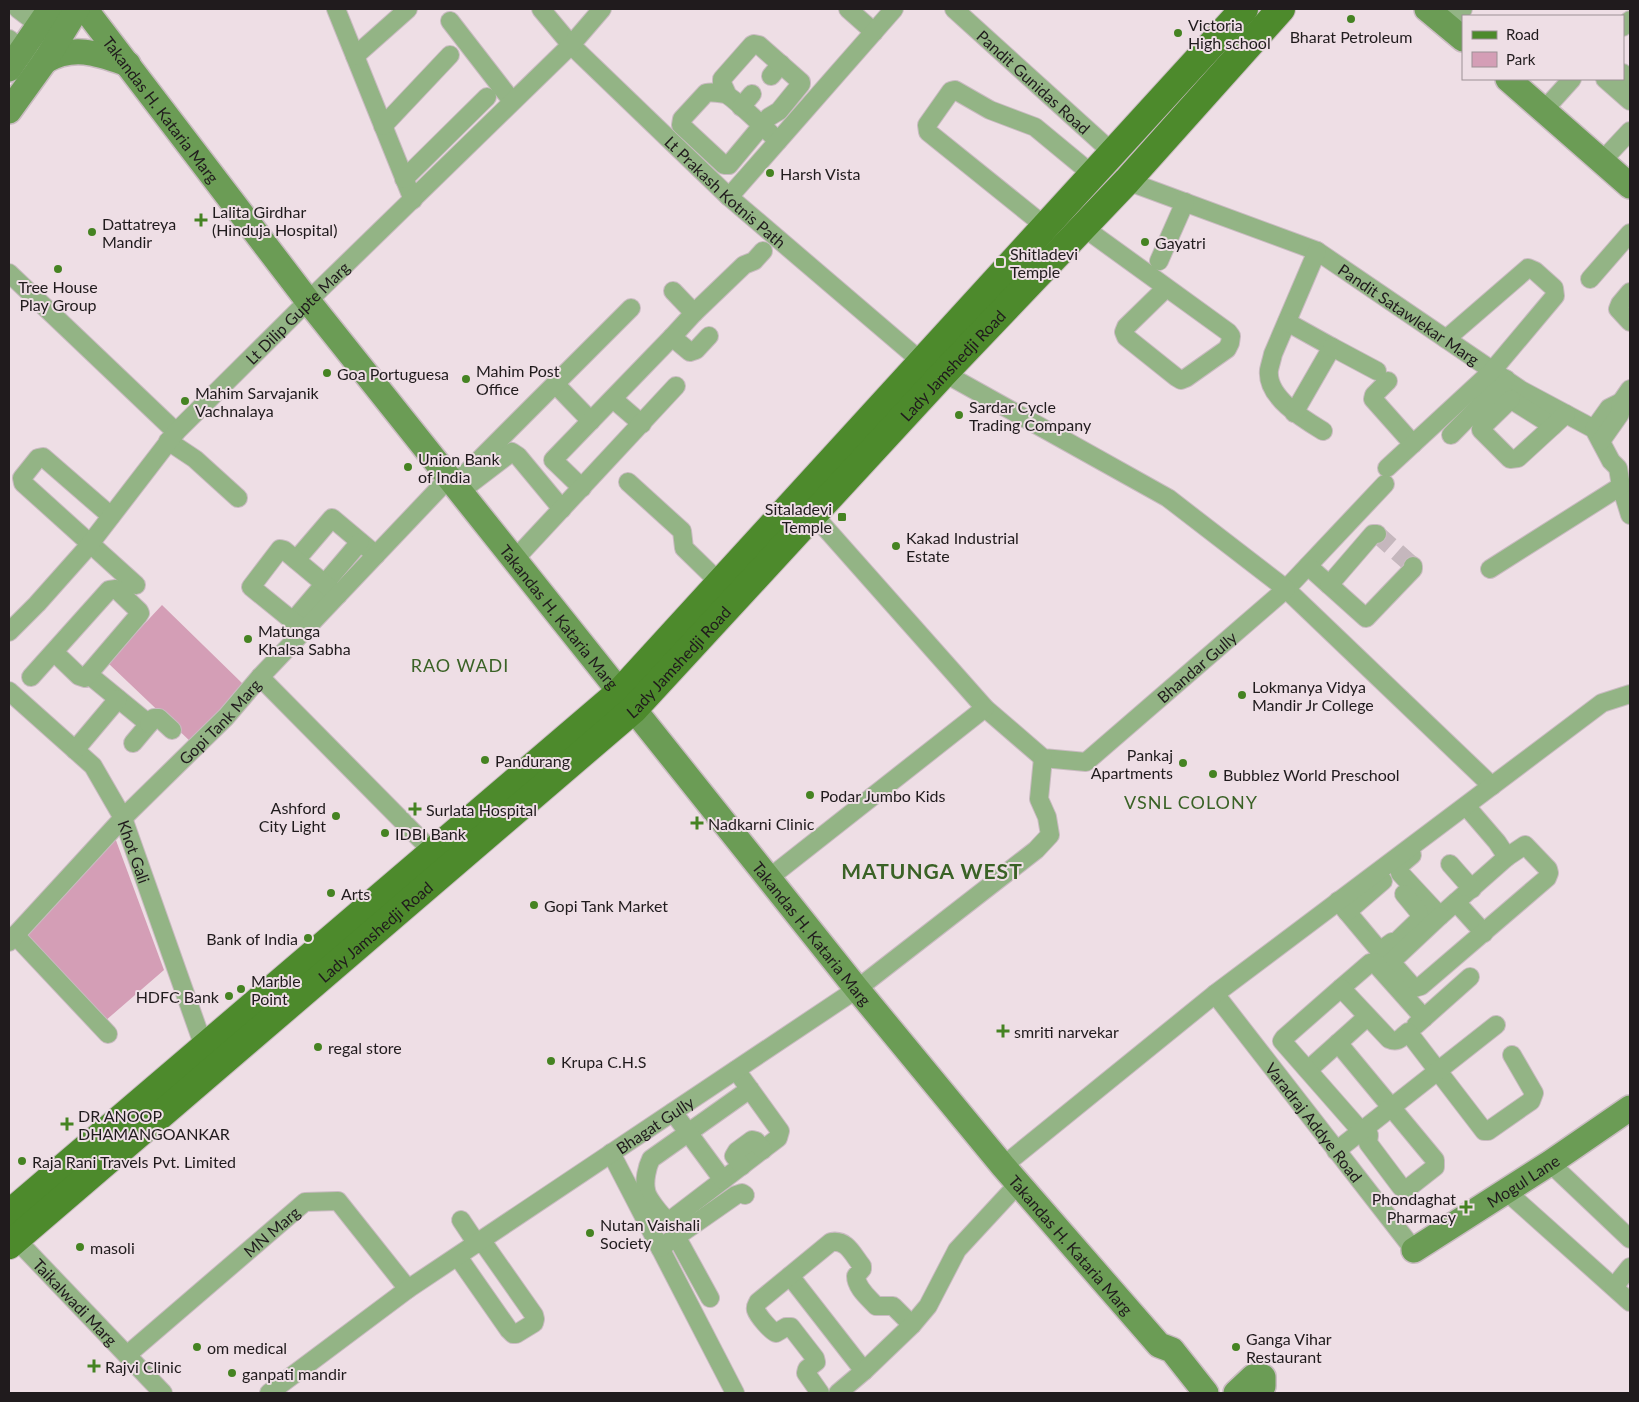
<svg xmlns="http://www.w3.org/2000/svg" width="1639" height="1402" font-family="Lato,sans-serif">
<rect width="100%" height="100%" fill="#eedee5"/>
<path fill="#d49eb6" d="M162 605 244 685 192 743 108 663Z
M114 835 164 970 105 1021 25 937Z"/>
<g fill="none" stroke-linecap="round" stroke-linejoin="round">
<path stroke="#c5b7bd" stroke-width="18" stroke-dasharray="18 9" stroke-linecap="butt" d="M1377 534 1413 566"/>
<defs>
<g id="street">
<path d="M18 9 39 25"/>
<path d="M336 9 413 200"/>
<path id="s1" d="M541 9 571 45 729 197 922 362"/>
<path d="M848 9 874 32"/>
<path id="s2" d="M954 9 1113 153"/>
<path d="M450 21 512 101"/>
<path d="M1445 25 1463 9"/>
<path d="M1623 27 1630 20"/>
<path d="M9 39 31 57"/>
<path d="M355 56 408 9"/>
<path d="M1623 73 1630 80"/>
<path d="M771 76 781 64"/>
<path d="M1605 79 1630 101"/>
<path d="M727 94 722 83V79L752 45 754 44 759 45 801 82V84L779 111 769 117 729 165H724L681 125 682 119 706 93C711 92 721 93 725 94 732 96 770 133 778 141"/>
<path d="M741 107 752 94"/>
<path d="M1544 110 1572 79"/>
<path d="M383 126 450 55"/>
<path d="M1602 161 1630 131"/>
<path d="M404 179 487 97"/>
<path id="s3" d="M1127 181 1317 251 1521 390 1594 429 1611 461 1618 468 1621 486 1630 515"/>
<path d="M729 197 894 9"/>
<path d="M1046 227 928 132 927 125 951 91 955 90 990 110 1035 127 1093 175"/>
<path d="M1083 227 1228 332 1231 336 1230 343 1227 349 1186 378 1181 380 1176 377 1126 337 1124 332 1126 327 1166 288"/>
<path d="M1317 251 1273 354C1272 359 1270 365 1269 370 1266 397 1303 419 1323 431"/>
<path d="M1159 261 1185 202"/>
<path d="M9 273 176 432"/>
<path d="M1590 279 1630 233"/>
<path d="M1630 292 1620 304 1618 309 1630 322"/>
<path d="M694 313 744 265 754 261 763 251"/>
<path d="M1287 322 1332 347 1294 413"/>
<path d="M672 337 694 313 673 291"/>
<path d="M1332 347 1377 371"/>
<path d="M1388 381 1374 395 1373 399 1413 444"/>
<path d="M561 390 591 421"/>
<path d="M1502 394 1553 426"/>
<path d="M613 399 642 424"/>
<path d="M1511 399 1481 428V430L1510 459 1518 458 1566 414"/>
<path d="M1594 429 1609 408 1621 402"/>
<path d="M1451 435 1506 379"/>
<path d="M168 441 195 459 238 498"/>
<path d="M1601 441 1620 414 1621 402 1630 389"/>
<path d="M1387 468 1492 371 1555 296 1554 288 1535 271 1528 268 1446 339"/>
<path d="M628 482 682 531 684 548 720 583"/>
<path d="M1385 484 1286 589 1492 786"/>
<path d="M454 485 631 308"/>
<path d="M582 488 553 460 672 337 690 352 696 350 709 336"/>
<path d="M462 490 512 452 518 456 562 509"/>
<path id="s4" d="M813 514 985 708 1043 758 1086 762 1286 589 1168 498 944 373"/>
<path d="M111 516 43 457 38 458 22 478 23 483 136 585"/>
<path d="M515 559 676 386"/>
<path d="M296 560 332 518 376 555"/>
<path d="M1308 566 1366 618 1413 569V566"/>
<path d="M1490 569 1621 486"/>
<path d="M1329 585 1373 534H1377"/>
<path d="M293 621 360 542"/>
<path d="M304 630 251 587 280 549 284 550 338 595"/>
<path id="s5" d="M9 632 37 604 86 549 176 432 308 301 571 45 602 9"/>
<path d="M88 674 149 724 133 743"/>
<path d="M31 677 109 590 116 589 139 611 140 613 138 616 85 678 79 676 54 652"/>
<path d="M260 677 433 852"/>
<path id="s6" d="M9 691 93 766 123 818 204 1047"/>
<path d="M149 724 154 718H159L172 730"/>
<path d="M75 750 118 699"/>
<path d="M1412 855 1399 866 1400 873 1440 916 1507 857 1497 842 1466 806"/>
<path d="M1450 864 1472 889"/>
<path d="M769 878 985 708"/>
<path d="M1338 901 1379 950H1381L1392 942 1397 941 1420 919 1418 911 1404 894"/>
<path d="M1456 902 1484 933"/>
<path d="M1347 912 1383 881"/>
<path d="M1440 916 1391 962 1414 988 1421 986 1547 878 1549 873 1548 869 1525 845 1507 857"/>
<path d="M15 935 108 1034"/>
<path id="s7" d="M9 942 123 818 226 717 260 677 449 478"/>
<path d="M1341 988 1370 963 1374 962 1424 1018"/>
<path id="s8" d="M1215 994 1414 1250"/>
<path d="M1416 1025 1470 977"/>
<path d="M1338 1043 1435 1160V1167L1407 1189 1401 1187 1368 1143 1369 1135 1365 1128"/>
<path d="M736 1070 780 1131 778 1138 672 1219 667 1220C661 1215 647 1198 646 1190 644 1181 647 1167 651 1159L750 1089"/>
<path d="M1308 1070 1367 1017"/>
<path d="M673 1112 723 1180"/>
<path d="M1361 1131 1282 1041 1284 1038 1341 988 1389 1039C1398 1043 1401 1038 1408 1032L1484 1131H1488L1531 1101 1534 1093 1512 1055"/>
<path d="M1336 1151 1496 1025"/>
<path d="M611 1153 735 1393"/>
<path d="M1550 1163 1630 1239"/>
<path d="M742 1166 734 1156 737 1151 752 1140 756 1141 763 1150"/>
<path d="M1003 1166 1215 994 1602 703 1630 694"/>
<path d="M1506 1191 1630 1302"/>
<path d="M461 1220 477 1244"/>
<path id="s9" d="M10 1233 163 1393"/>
<path d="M676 1236 710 1298"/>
<path d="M660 1248 736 1195 742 1193 745 1195"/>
<path d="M458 1257 509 1330 513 1334H516L534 1323 535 1319 534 1315 482 1241"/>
<path d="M790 1276 864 1371"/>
<path d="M1614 1287 1630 1267"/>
<path id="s10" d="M127 1355 305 1202 338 1201 408 1289"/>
<path id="s11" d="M269 1393 408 1289 857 989 1036 850 1050 835 1047 817 1039 799 1043 758"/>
<path d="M820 1393 806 1373 807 1369 816 1362 815 1358 791 1327H786L776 1333C771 1331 758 1316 756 1310 755 1306 757 1305 758 1302L831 1242C847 1239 853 1255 862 1266V1269L856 1276C856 1288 869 1298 876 1306H893L912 1325"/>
<path d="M838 1393 864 1371 912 1325 928 1306 957 1250 1018 1184"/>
</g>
<g id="secondary">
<path id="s12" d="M85 9 308 301 857 989 1003 1166 1159 1345 1172 1350 1206 1393"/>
<path d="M1427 9 1463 39"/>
<path d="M45 61C74 44 99 54 128 64"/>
<path d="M9 69 50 9"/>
<path d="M1508 79 1630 186"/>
<path d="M9 111 45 61 77 9"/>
<path id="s13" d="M1414 1250 1550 1163 1630 1108"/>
<path d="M1236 1393 1253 1377H1263V1386L1255 1393"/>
</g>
<g id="primary">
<path d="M9 1214 620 692 1244 9"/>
<path id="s14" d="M9 1245 634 709 944 373 1127 181 1281 9"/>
</g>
</defs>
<use href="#street" stroke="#c9bbc1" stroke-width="20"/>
<use href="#secondary" stroke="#c9bbc1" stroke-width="28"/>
<use href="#primary" stroke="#c9bbc1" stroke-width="30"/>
<use href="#street" stroke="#93b485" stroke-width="18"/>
<use href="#secondary" stroke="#6b9c55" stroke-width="25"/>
<use href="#primary" stroke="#4d8a2c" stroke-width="28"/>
</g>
<g fill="#458322" stroke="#eedee5" stroke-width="2">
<circle cx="1351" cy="19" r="5"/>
<circle cx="1178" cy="33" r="5"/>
<circle cx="770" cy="173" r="5"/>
<path d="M198.5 212.5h5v5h5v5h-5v5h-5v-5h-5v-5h5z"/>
<circle cx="92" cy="232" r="5"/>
<circle cx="1145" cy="242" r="5"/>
<rect x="995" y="257" width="10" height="10" rx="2.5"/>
<circle cx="58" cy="269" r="5"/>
<circle cx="327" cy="373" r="5"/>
<circle cx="466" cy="379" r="5"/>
<circle cx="185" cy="401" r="5"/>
<circle cx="959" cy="415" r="5"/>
<circle cx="408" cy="467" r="5"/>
<rect x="837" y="512" width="10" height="10" rx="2.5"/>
<circle cx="896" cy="546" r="5"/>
<circle cx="248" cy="639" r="5"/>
<circle cx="1242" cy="695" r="5"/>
<circle cx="485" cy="760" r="5"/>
<circle cx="1183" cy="763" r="5"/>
<circle cx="1213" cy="774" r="5"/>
<circle cx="810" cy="795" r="5"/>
<path d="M412.5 801.5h5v5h5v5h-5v5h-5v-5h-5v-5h5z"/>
<circle cx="336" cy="816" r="5"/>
<path d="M694.5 815.5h5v5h5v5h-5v5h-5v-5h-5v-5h5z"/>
<circle cx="385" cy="833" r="5"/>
<circle cx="331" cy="893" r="5"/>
<circle cx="534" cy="905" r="5"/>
<circle cx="308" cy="938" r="5"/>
<circle cx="241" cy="989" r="5"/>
<circle cx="229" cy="996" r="5"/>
<path d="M1000.5 1023.5h5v5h5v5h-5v5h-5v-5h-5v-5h5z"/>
<circle cx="318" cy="1047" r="5"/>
<circle cx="551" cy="1061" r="5"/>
<path d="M64.5 1116.5h5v5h5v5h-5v5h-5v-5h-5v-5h5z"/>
<circle cx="22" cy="1161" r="5"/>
<path d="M1463.5 1199.5h5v5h5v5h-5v5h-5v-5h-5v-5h5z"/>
<circle cx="590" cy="1233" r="5"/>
<circle cx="80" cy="1247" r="5"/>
<circle cx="197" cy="1347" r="5"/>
<circle cx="1236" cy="1347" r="5"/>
<path d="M91.5 1358.5h5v5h5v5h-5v5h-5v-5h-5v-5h5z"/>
<circle cx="232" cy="1373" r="5"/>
</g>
<g text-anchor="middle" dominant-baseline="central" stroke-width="4" stroke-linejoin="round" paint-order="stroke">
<g font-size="16" fill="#201b1d" stroke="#eedee5" text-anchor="start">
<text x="1188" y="24">Victoria<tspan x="1188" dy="18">High school</tspan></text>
<text x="1351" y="36" text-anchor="middle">Bharat Petroleum</text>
<text x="780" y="173">Harsh Vista</text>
<text x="212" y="211">Lalita Girdhar<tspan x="212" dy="18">(Hinduja Hospital)</tspan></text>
<text x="102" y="223">Dattatreya<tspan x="102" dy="18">Mandir</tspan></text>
<text x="1155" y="242">Gayatri</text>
<text x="1010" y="253">Shitladevi<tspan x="1010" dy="18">Temple</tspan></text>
<text x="58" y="286" text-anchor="middle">Tree House<tspan x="58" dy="18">Play Group</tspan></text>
<text x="476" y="370">Mahim Post<tspan x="476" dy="18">Office</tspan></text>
<text x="337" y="373">Goa Portuguesa</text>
<text x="195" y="392">Mahim Sarvajanik<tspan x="195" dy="18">Vachnalaya</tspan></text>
<text x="969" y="406">Sardar Cycle<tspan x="969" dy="18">Trading Company</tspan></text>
<text x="418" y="458">Union Bank<tspan x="418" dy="18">of India</tspan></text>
<text x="832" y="508" text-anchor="end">Sitaladevi<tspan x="832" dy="18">Temple</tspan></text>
<text x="906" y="537">Kakad Industrial<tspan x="906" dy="18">Estate</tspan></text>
<text x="258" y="630">Matunga<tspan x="258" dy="18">Khalsa Sabha</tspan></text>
<text x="1252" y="686">Lokmanya Vidya<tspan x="1252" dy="18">Mandir Jr College</tspan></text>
<text x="1173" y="754" text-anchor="end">Pankaj<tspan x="1173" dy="18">Apartments</tspan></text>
<text x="495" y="760">Pandurang</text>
<text x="1223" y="774">Bubblez World Preschool</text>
<text x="820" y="795">Podar Jumbo Kids</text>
<text x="326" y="807" text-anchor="end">Ashford<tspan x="326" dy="18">City Light</tspan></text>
<text x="426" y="809">Surlata Hospital</text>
<text x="708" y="823">Nadkarni Clinic</text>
<text x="395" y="833">IDBI Bank</text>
<text x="341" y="893">Arts</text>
<text x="544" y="905">Gopi Tank Market</text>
<text x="298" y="938" text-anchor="end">Bank of India</text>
<text x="251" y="980">Marble<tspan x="251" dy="18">Point</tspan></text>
<text x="219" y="996" text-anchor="end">HDFC Bank</text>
<text x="1014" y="1031">smriti narvekar</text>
<text x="328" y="1047">regal store</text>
<text x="561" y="1061">Krupa C.H.S</text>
<text x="78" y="1115">DR ANOOP<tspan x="78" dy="18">DHAMANGOANKAR</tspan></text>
<text x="32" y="1161">Raja Rani Travels Pvt. Limited</text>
<text x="1456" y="1198" text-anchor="end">Phondaghat<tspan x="1456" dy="18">Pharmacy</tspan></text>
<text x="600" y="1224">Nutan Vaishali<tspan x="600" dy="18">Society</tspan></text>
<text x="90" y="1247">masoli</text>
<text x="1246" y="1338">Ganga Vihar<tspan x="1246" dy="18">Restaurant</tspan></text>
<text x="207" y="1347">om medical</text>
<text x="105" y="1366">Rajvi Clinic</text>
<text x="242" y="1373">ganpati mandir</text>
</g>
<g font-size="16" fill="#201b1d" stroke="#eedee5">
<text stroke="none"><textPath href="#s2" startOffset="108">Pandit Gunidas Road</textPath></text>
<text stroke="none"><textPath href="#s12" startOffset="126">Takandas H. Kataria Marg</textPath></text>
<text stroke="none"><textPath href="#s1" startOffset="260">Lt Prakash Kotnis Path</textPath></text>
<text stroke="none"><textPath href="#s5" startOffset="431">Lt Dilip Gupte Marg</textPath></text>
<text stroke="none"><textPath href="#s3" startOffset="314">Pandit Satawlekar Marg</textPath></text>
<text stroke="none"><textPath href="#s14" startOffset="1292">Lady Jamshedji Road</textPath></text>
<text stroke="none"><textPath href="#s12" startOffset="771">Takandas H. Kataria Marg</textPath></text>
<text stroke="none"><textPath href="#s14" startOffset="888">Lady Jamshedji Road</textPath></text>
<text stroke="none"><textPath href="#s4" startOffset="525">Bhandar Gully</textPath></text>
<text stroke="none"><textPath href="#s7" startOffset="305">Gopi Tank Marg</textPath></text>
<text stroke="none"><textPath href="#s6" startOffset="208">Khot Gali</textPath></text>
<text stroke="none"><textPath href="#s14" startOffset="482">Lady Jamshedji Road</textPath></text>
<text stroke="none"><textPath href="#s12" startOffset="1176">Takandas H. Kataria Marg</textPath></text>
<text stroke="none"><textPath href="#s8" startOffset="162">Varadraj Addye Road</textPath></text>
<text stroke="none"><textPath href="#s11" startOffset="470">Bhagat Gully</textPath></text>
<text stroke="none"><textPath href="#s13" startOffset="129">Mogul Lane</textPath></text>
<text stroke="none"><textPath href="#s10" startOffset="190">MN Marg</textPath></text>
<text stroke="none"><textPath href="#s12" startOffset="1581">Takandas H. Kataria Marg</textPath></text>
<text stroke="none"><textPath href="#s9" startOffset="95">Taikalwadi Marg</textPath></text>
</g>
<g font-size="18" letter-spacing="1" fill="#3a6226" stroke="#eedee5">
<text x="460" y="665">RAO WADI</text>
<text x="1191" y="802">VSNL COLONY</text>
</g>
<g font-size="21" font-weight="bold" letter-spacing="1" fill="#3a6226" stroke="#eedee5">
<text x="932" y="870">MATUNGA WEST</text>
</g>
</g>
<rect width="1639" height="1402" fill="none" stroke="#201b1d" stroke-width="20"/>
<rect x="1462" y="15" width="162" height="65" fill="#eedee5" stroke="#9c9095"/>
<rect x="1472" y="31" width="25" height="8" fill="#4d8a2c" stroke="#9c9095"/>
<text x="1506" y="40" font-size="15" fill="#201b1d">Road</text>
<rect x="1472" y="52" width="25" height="15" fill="#d49eb6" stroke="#9c9095"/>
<text x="1506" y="65" font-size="15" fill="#201b1d">Park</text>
</svg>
